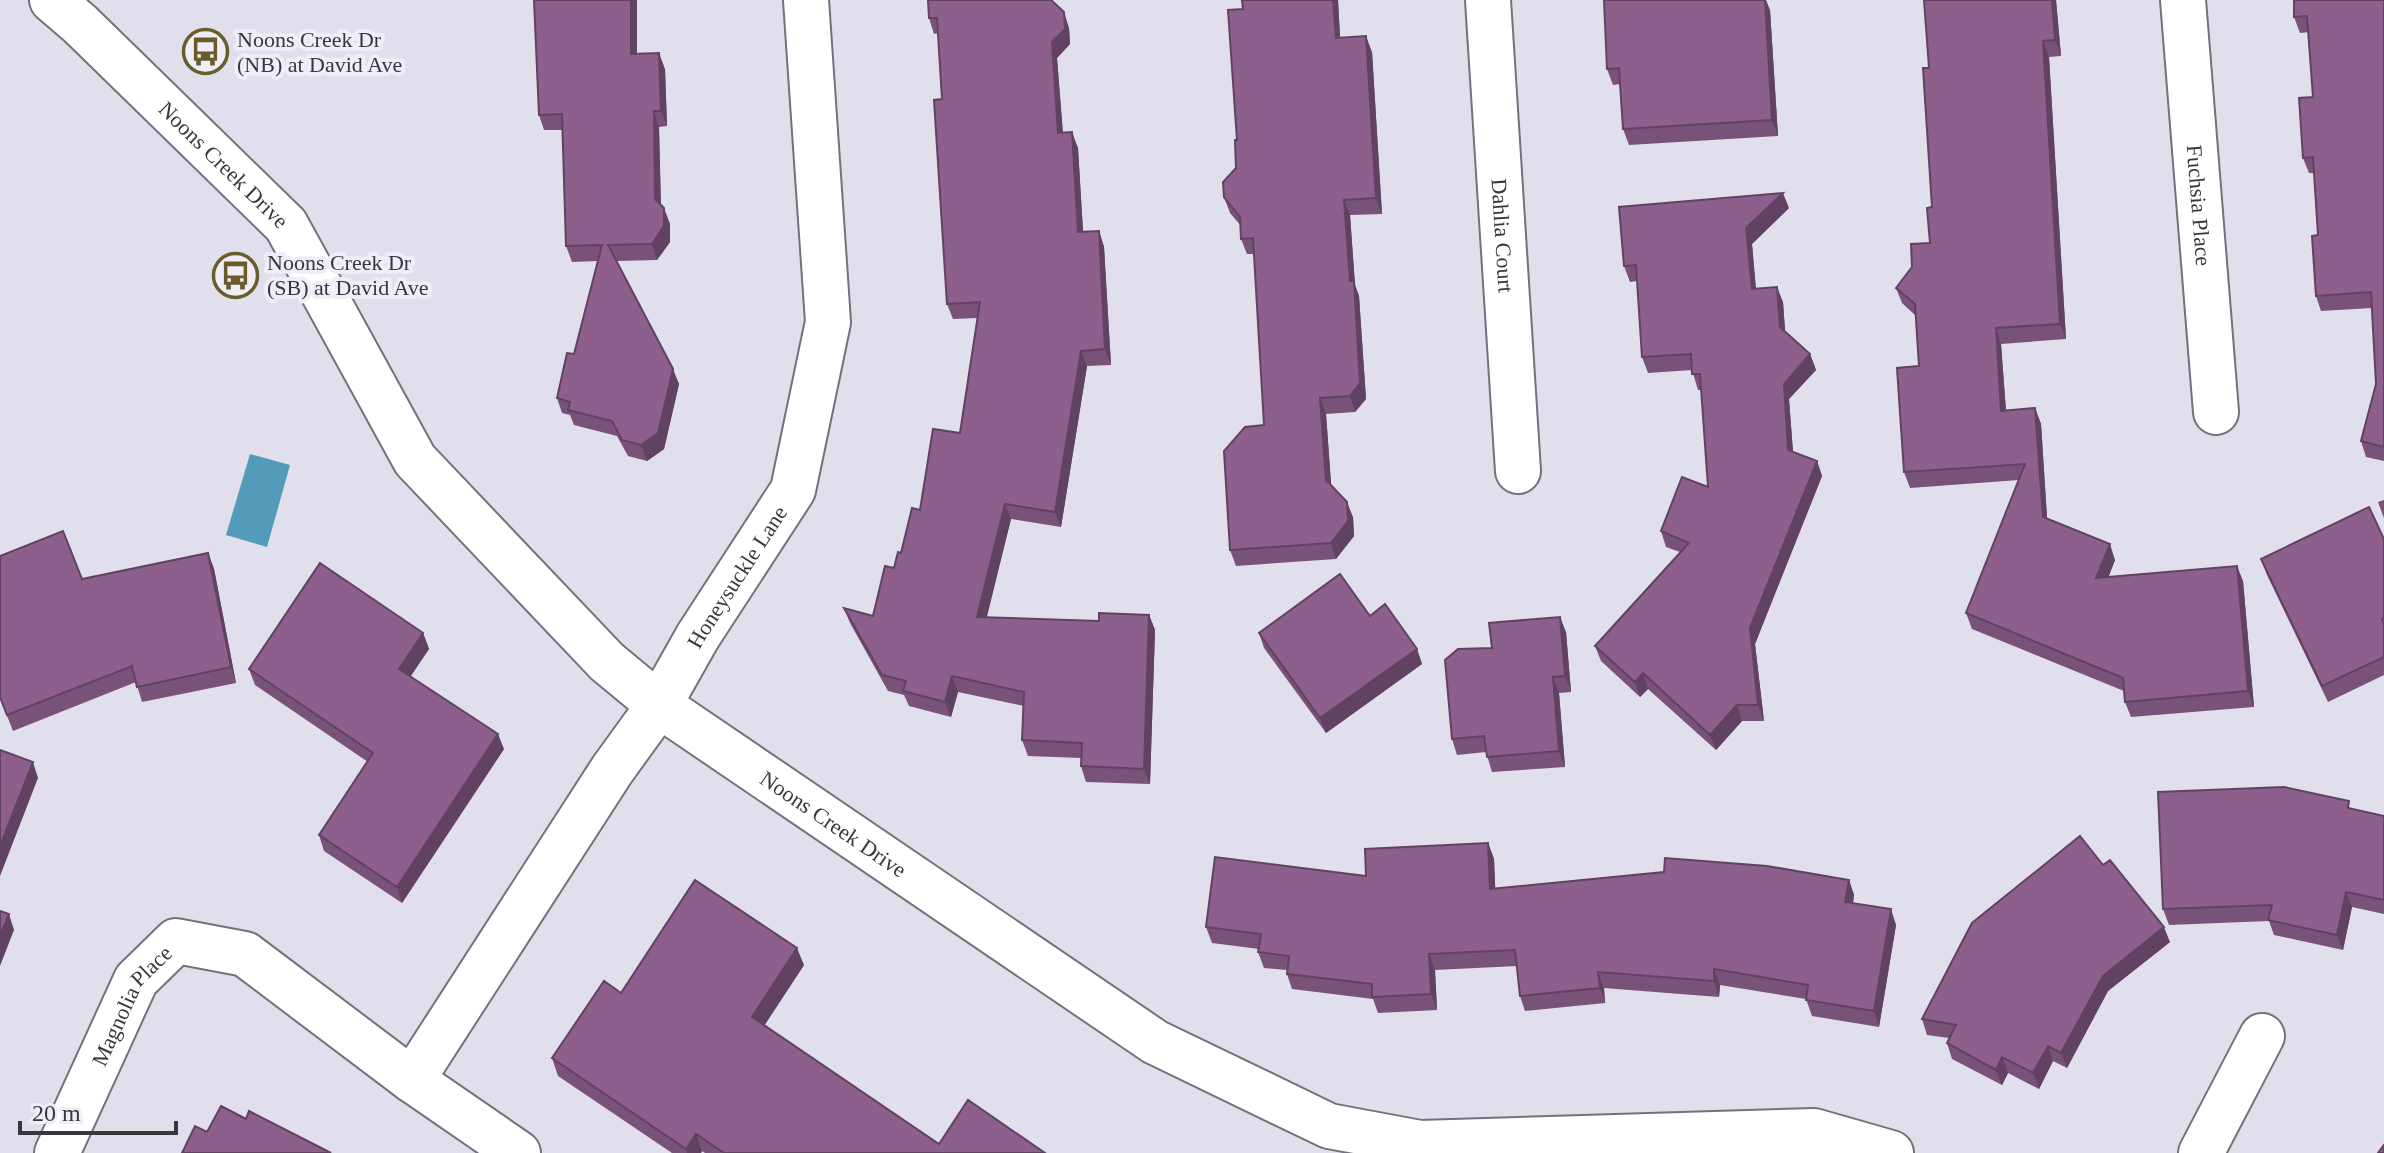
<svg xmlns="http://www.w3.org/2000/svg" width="2384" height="1153" font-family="'Times New Roman',serif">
<rect width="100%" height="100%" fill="#e1dfeb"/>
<path fill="#539bbb" d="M250 454 290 465 267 547 226 535Z"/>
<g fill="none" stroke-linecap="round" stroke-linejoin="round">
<defs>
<g id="street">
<path id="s1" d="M1488 0 1518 471"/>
<path id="s2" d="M2183 0 2216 412"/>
<path d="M412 1080 612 770 659 705"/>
<path id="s3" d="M57 1153 136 980 176 941 245 954 412 1080 518 1153"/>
<path d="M2201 1153 2262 1036"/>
</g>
<g id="secondary">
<path id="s4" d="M52 0 80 24 286 225 415 460 607 662 659 705 1155 1042 1329 1126 1420 1143 1814 1131 1891 1153"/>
<path id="s5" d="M659 705 698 636 793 490 828 322 806 0"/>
</g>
</defs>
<use href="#street" stroke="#73727c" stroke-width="48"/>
<use href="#secondary" stroke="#73727c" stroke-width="48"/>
<use href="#street" stroke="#fff" stroke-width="44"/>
<use href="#secondary" stroke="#fff" stroke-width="44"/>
</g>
<path fill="#785279" d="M928 0H1053L1054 3 1069 28 1070 44 1057 58 1063 133 1078 148 1083 232 1099 231 1104 247 1111 365 1087 366 1061 527 1011 519 986 617 1099 621 1149 615 1155 630 1150 784 1086 782 1081 766V758L1028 756 1022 740 1024 706 958 692 951 717 909 706 904 695 888 691 850 623 844 608 873 616 920 510 960 433 977 318 953 319 947 304 942 99 938 33 934 34 929 18Z
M1338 0 1340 38 1372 52 1382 214 1350 215 1355 285 1359 296 1366 399 1355 412 1326 414 1331 485 1353 517 1354 536 1336 559 1236 566 1230 550 1264 425 1254 254H1247L1241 239V226L1230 213 1224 197 1236 168Z
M2056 0 2061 56 2049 57 2066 339 2001 344 2006 410 2035 408 2041 424 2047 519 2115 560 2108 577 2243 581 2254 707 2131 717 2125 702 2124 691 1972 629 1966 613 2019 480 1910 488 1904 472 1919 366 1916 316 1902 303 1896 288 1930 243 1932 207 1929 68Z
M2384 0V461L2366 457 2361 441 2376 384 2372 308 2321 311 2316 296 2318 235 2314 173H2309L2303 158 2313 97 2309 32 2300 33 2294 17Z
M1770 10 1778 136 1629 145 1623 129 1620 84 1613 85 1607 69Z
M637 54 665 69 667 126 659 127 661 205 670 224V242L657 260 616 261 679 384 664 449 647 461 628 456 617 436 574 425 570 415 562 413 557 398 574 354 598 261 572 262 566 246 563 130H544L539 115Z
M1789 208 1752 244 1756 288 1783 302 1785 332 1810 354 1816 370 1789 399 1793 452 1817 461 1822 476 1755 644 1764 721H1742L1716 750 1648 689 1640 697 1601 661 1595 646 1680 552 1666 547 1661 531 1708 487 1701 390H1698L1692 370 1648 373 1642 357 1637 281 1630 282 1624 266Z
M2384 500V518L2378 502Z
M2384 539V675L2328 702 2267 575 2261 559Z
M208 553 214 569 236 683 142 702 136 682 13 731 0 698 82 579Z
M1370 616 1417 649 1422 664 1326 733 1264 648 1259 633Z
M1566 632 1571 692 1559 693 1565 767 1492 772 1486 752 1457 755 1452 739 1492 648Z
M423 633 429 649 410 676 504 749 402 903 324 851 319 835 368 762 255 685 249 669Z
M2352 809 2384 816V914L2352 907 2343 950 2274 935 2269 921 2169 925 2163 909Z
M1488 843 1494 859 1495 888 1849 880 1854 895 1853 903 1896 925 1879 1027 1812 1016 1806 999 1720 985 1719 997 1604 988 1605 1003 1525 1011 1520 996 1517 966 1435 970 1437 1010 1378 1013 1373 999 1292 989 1287 974V970L1264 968 1258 952 1259 949 1212 943 1206 927 1366 876Z
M2103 865 2170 942 2108 991 2067 1068 2053 1061 2039 1089 2008 1073 2002 1085 1952 1059 1947 1043 1949 1038 1927 1035 1922 1019Z
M804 965 764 1026 939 1144 1045 1153H705L702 1151 701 1153H672L558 1076 552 1058 621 993Z"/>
<path fill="#624263" d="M631 0H637V70L631 54Z
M1333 0H1338L1341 54 1336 38Z
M1765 0H1766L1770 10 1778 136 1772 120Z
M2052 0H2056L2061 56 2055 40Z
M1064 12 1069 28 1070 44 1057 58 1064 149 1058 133 1052 42Z
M1366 36 1372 52 1382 214 1376 198Z
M2043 41 2049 57 2066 339 2060 324Z
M659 53 665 69 667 126 661 111Z
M654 111 659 127 661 215 655 199Z
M1072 132 1078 148 1084 248 1078 232Z
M1783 193 1789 208 1752 244 1757 304 1752 289 1746 228Z
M1344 200 1350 215 1355 285 1359 296 1366 399 1355 412 1350 396V281Z
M664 208 670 224V242L657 260 652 244Z
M1099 231 1104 247 1111 365 1105 349Z
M1777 287 1783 302 1786 343 1780 327Z
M1996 328 2001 344 2007 426 2001 411Z
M1081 351 1087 366 1061 527 1055 512Z
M1810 354 1816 370 1789 399 1794 465 1788 450 1784 384Z
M673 369 679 384 664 449 647 461 641 445Z
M1320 398 1326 414 1332 496 1326 480Z
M2035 408 2041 424 2048 532 2043 517Z
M1817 461 1822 476 1755 644 1764 721 1758 705 1750 628Z
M1347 502 1353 517 1354 536 1336 559 1331 543Z
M1005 504 1011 519 983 633 977 617Z
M2110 544 2115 560 2102 594 2096 578Z
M208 553 214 569 236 683 231 667Z
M2237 566 2243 581 2254 707 2248 691Z
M1149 615 1155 630 1150 784 1144 769Z
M1560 617 1566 632 1571 692 1565 676Z
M423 633 429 649 405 685 399 669Z
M1417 649 1422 664 1326 733 1320 718Z
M1643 673 1648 689 1640 697 1635 682Z
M952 676 958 692 951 717 945 702Z
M1553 677 1559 693 1565 767 1559 751Z
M1737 705 1742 721 1716 750 1710 735Z
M498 734 504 749 402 903 397 887Z
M33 762 38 778 0 876V846Z
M1488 843 1494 859 1496 905 1490 889Z
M1849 880 1854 895 1851 917 1845 902Z
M2346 892 2352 907 2343 950 2337 935Z
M1891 909 1896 925 1879 1027 1874 1011Z
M9 914 14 930 0 966V936Z
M2164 927 2170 942 2108 991 2067 1068 2061 1053 2103 976Z
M797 948 804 965 758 1035 752 1017Z
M1429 954 1435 970 1437 1010 1431 994Z
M1714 969 1720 985 1719 997 1714 981Z
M1598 972 1604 988 1605 1003 1600 988Z
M2048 1046 2053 1061 2039 1089 2033 1073Z
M2002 1057 2008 1073 2002 1085 1996 1070Z
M696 1134 702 1151 701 1153H687L686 1149Z"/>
<path fill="#8c5f8d" stroke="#624263" stroke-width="2" d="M534 0H631V54L659 53 661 111H654L655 199 664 208V226L652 244 608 245 673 369 658 433 641 445 622 440 612 421 568 410 570 402 557 398 567 353 574 354 602 245 566 246 562 114 539 115Z
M928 0H1051L1064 12 1065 29 1052 42 1058 133 1072 132 1078 232 1099 231 1105 349 1081 351 1055 512 1005 504 977 617 1099 621V613L1149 615 1144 769 1081 766 1082 743 1022 740 1024 692 952 676 945 702 903 691 906 681 882 675 844 608 873 616 885 566 894 568 898 552 901 553 912 508 920 510 933 429 960 433 980 302 947 304 934 100 942 99 937 18H929Z
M1242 0H1333L1336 38 1366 36 1376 198 1344 200 1350 281H1354L1360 383 1350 396 1320 398 1326 480 1347 502 1348 521 1331 543 1230 550 1224 451 1245 427 1264 425 1253 238 1241 239 1240 217 1224 197 1223 182 1236 168 1235 140H1237L1228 10 1243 9Z
M1604 0H1765L1772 120 1623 129 1619 68 1607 69Z
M1924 0H2052L2055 40 2043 41 2060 324 1996 328 2001 411 2035 408 2043 517 2110 544 2096 578 2237 566 2248 691 2125 702 2123 678 1966 613 2025 464 1904 472 1897 368 1919 366 1915 304 1896 288 1912 267 1911 244 1930 243 1927 208 1932 207 1923 68H1929Z
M2294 0H2384V447L2361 441 2376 384 2371 292 2316 296 2312 236 2318 235 2313 157 2303 158 2299 98 2313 97 2307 16 2294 17Z
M1783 193 1746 228 1752 289 1777 287 1780 327 1810 354 1784 384 1788 450 1817 461 1750 628 1758 705H1737L1710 735 1643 673 1635 682 1595 646 1689 543 1661 531 1682 477 1708 487 1700 374H1692L1691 354 1642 357 1636 265 1624 266 1619 207Z
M2369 507 2384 539V618L2382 619 2384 624V657L2322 686 2261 559Z
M63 531 82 579 208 553 231 667 137 687 132 666 7 715 0 697V556Z
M320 563 423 633 399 669 498 734 397 887 319 835 373 753 249 669Z
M1340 574 1370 616 1385 604 1417 649 1320 718 1259 633Z
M1560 617 1565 676 1553 677 1559 751 1487 757 1484 736 1452 739 1445 660 1458 649 1492 648 1489 623Z
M0 750 33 762 0 846Z
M2284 787 2349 801 2348 808 2384 816V900L2346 892 2337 935 2268 920 2272 905 2163 909 2158 792Z
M2080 836 2103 865 2110 860 2164 927 2103 976 2061 1053 2048 1046 2033 1073 2002 1057 1996 1070 1947 1043 1956 1025 1922 1019 1972 923Z
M1488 843 1490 889 1664 872 1665 858 1767 866 1849 880 1845 902 1891 909 1874 1011 1806 1000 1808 985 1714 969V981L1598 972 1600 988 1520 996 1515 950 1429 954 1431 994 1372 997V984L1287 974 1289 956 1258 952 1261 934 1206 927 1215 857 1366 876 1365 849Z
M695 880 797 948 752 1017 939 1144 968 1100 1045 1153H724L696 1134 686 1149 552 1058 604 981 621 993Z
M0 911 9 914 0 936Z
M221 1106 246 1119 249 1111 331 1153H182L195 1126 207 1132Z
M2384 1145V1153H2378Z"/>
<defs>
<symbol id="bus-ring" viewBox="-11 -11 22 22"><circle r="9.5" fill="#efedf8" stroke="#695c29" stroke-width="1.5"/><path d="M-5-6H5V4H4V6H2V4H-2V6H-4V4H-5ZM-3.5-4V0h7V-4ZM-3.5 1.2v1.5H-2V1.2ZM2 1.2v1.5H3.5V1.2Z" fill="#695c29"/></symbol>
</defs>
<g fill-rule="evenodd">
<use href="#bus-ring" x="180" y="26" width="51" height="51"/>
<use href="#bus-ring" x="210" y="250" width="51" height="51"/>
</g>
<g text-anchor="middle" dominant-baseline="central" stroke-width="8" stroke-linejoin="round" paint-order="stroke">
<g font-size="22" fill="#38373c" stroke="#efedf8" text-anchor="start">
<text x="237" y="39">Noons Creek Dr<tspan x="237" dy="25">(NB) at David Ave</tspan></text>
<text x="267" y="262">Noons Creek Dr<tspan x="267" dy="25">(SB) at David Ave</tspan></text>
</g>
<g font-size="22" fill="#38373c" stroke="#efedf8">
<text stroke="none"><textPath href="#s4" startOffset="238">Noons Creek Drive</textPath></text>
<text stroke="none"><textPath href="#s2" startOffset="206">Fuchsia Place</textPath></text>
<text stroke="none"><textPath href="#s1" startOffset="236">Dahlia Court</textPath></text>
<text stroke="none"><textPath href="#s5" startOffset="150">Honeysuckle Lane</textPath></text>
<text stroke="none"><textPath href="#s4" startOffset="1150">Noons Creek Drive</textPath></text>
<text stroke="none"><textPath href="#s3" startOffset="166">Magnolia Place</textPath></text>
</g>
</g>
<path d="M20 1121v12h156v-12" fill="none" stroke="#38373c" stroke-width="4"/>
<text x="32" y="1121" font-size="24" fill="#38373c" stroke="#efedf8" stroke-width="6" paint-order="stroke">20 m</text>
</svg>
